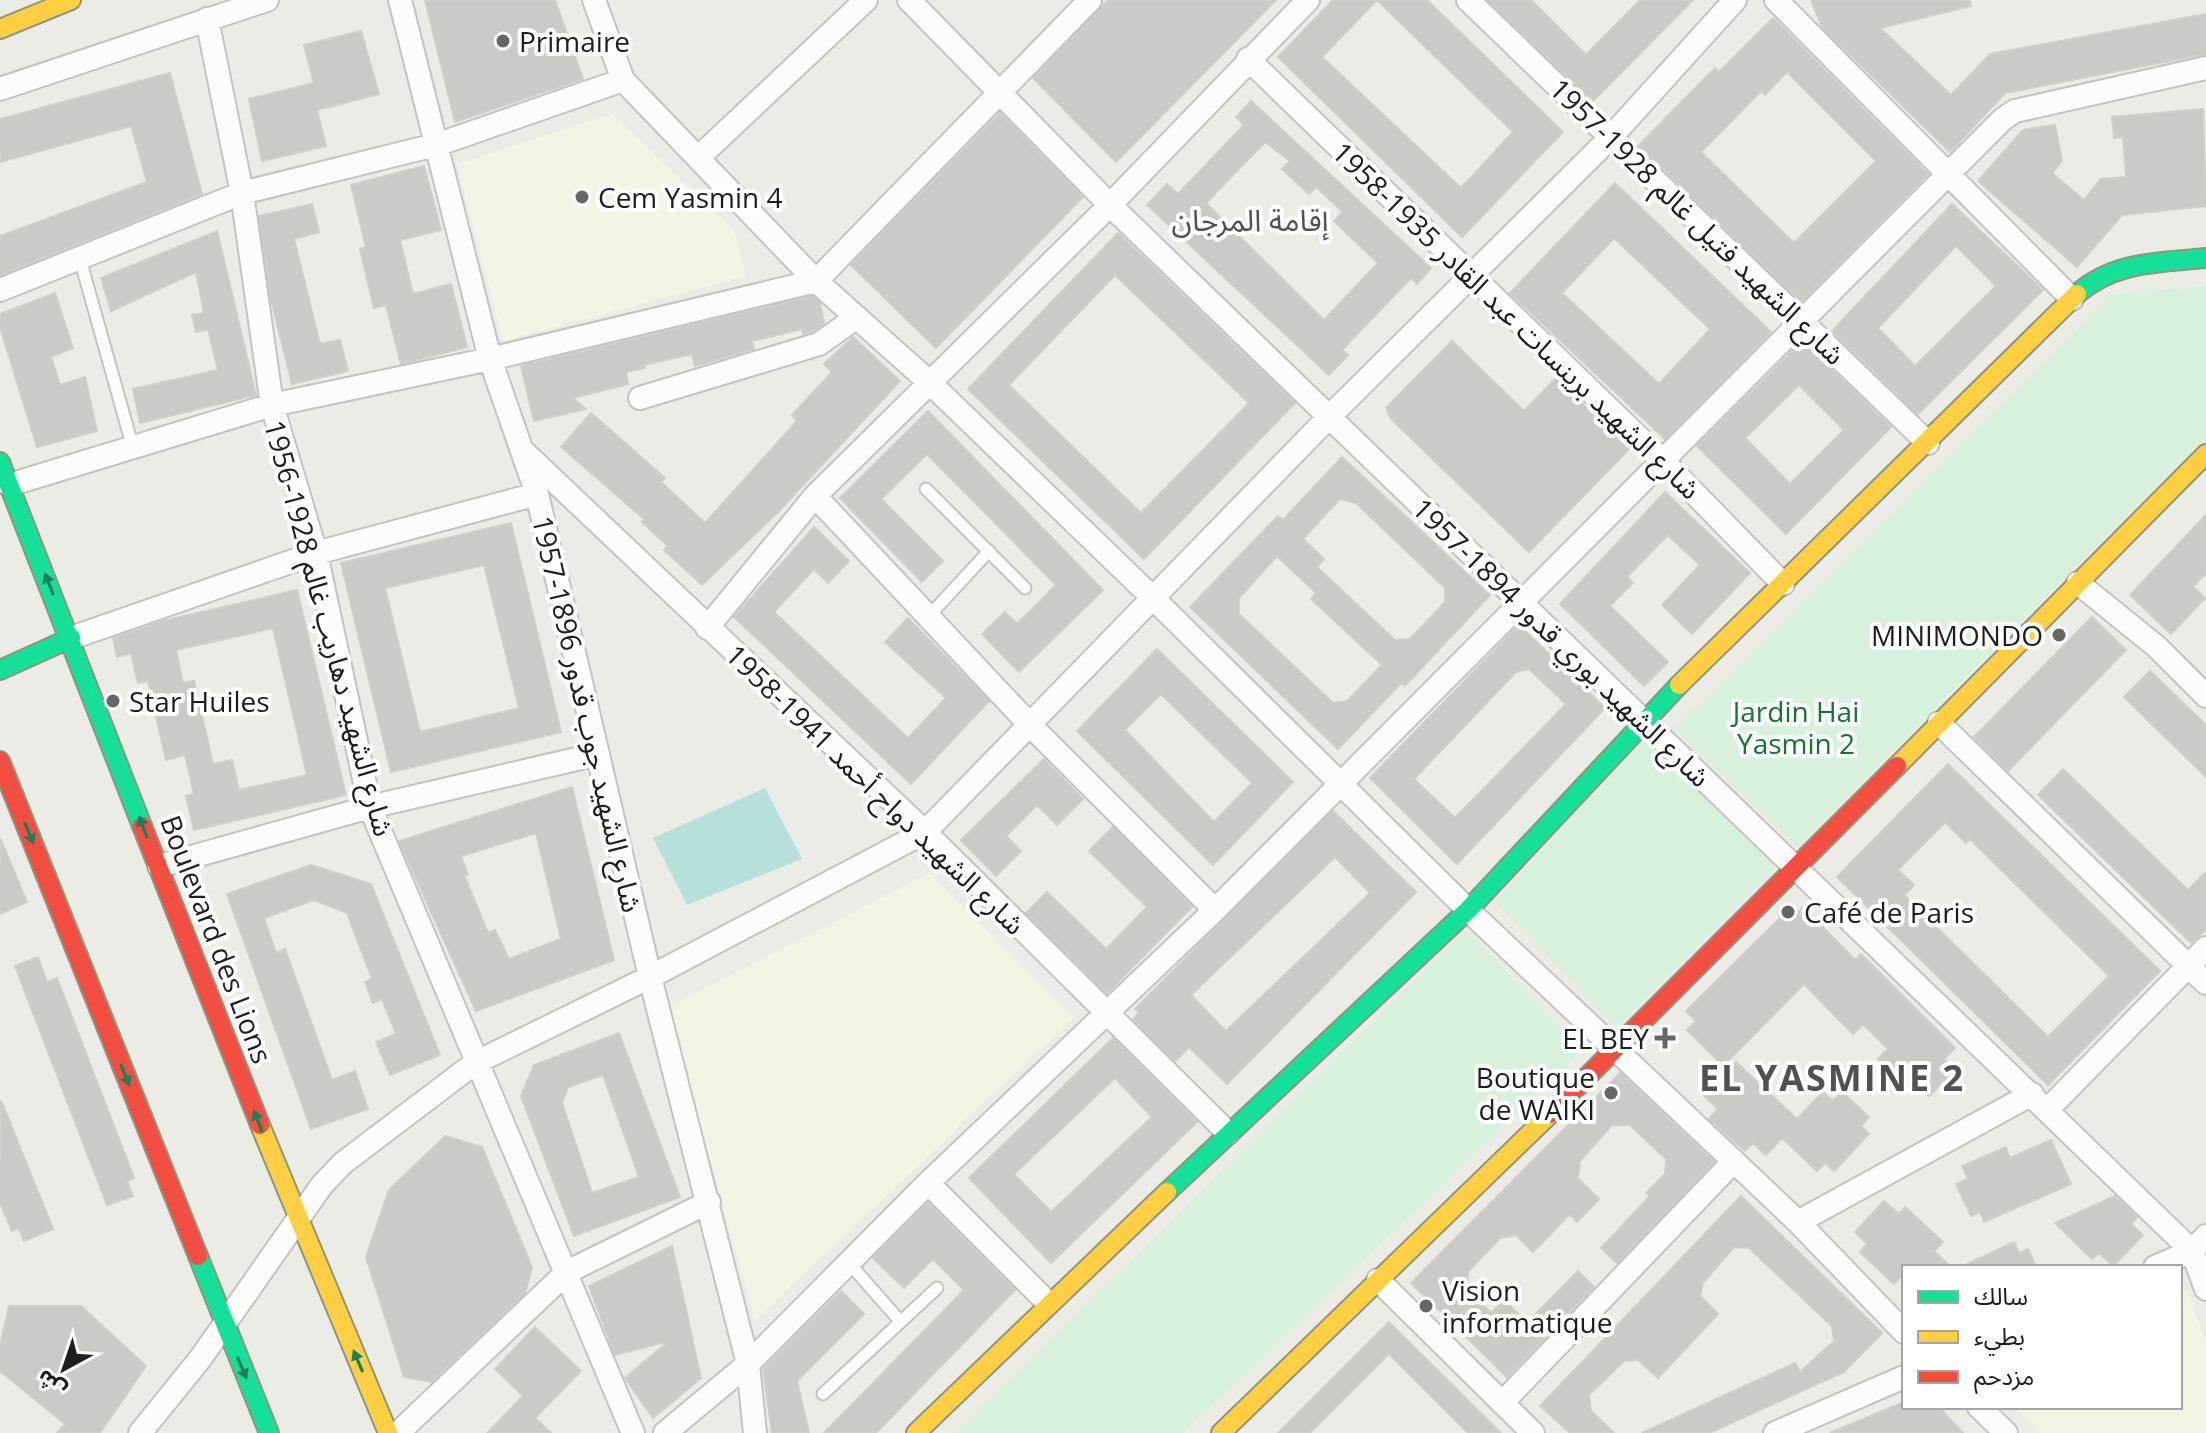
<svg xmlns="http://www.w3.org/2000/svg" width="2206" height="1433" font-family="'Open Sans','Noto Sans Arabic',sans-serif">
<rect width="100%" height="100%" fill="#ecece7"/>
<path fill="#f1f5e3" d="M612 114 734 230 746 276 503 341 457 164Z
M929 873 1074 1017 755 1321 668 1007Z
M2187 1290 2206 1342V1433H2041L2013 1407H2180V1293Z"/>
<path fill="#d7f1dd" d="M2206 286V436L1797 847 1674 729 2112 295Z
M1643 738 1776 868 1616 1027 1495 903Z
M1466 930 1582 1051 1183 1433H956Z"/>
<path fill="#b6e0d9" d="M765 788 802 859 687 905 653 838Z"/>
<path fill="#cbcac7" stroke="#cfcec9" stroke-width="2" fill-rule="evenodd" d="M425 0H555L583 79 455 122Z
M1108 0H1276L1116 162 1033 78Z
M1333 0H1427L1563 132 1462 237 1278 57ZM1377 0 1513 132 1461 188 1322 57Z
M1488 0H1531L1586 55 1640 0H1693L1593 101Z
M1811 0H1970L1971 6 1880 28 1951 95 1990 54 2206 14V54L2005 93 1950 152 1822 27Z
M1773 18 1928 174 1801 302 1639 145 1715 68 1719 72ZM1787 72 1876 161 1794 243 1701 152 1761 91 1765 95Z
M361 31 379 94 317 110 326 146 262 161 249 99 314 83 304 45Z
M170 73 202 194 0 275V236L147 182 131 126 0 162V119Z
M1251 101 1431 268 1417 284 1411 278 1342 350 1348 355 1329 375 1147 205 1167 184 1178 194 1244 125 1236 117ZM1265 142 1290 161 1282 169 1309 194 1316 187 1343 212 1334 221 1378 263 1324 320 1206 203Z
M2203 109 2206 206 2122 215 2077 267 1978 181 2023 130 2055 125 2062 161 2052 173 2084 200 2101 179 2126 177 2123 137 2114 138 2112 117Z
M1000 113 1083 197 936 348 851 265Z
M424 166 441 230 400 240 413 294 451 284 467 347 401 364 386 305 374 308 360 249 366 247 351 185Z
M1615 183 1771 332 1665 439 1510 293ZM1614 238 1710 329 1659 384 1562 293Z
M312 204 319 232 294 239 320 344 340 340 348 371 292 384 271 300 259 216Z
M1952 204 2043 290 1918 414 1832 331ZM1956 246 1996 286 1915 366 1878 328Z
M217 231 256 395 140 423 133 389 218 370 208 329 196 332 192 315 204 313 196 272 111 311 101 278Z
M1118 233 1295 403 1144 559 968 389ZM1115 275 1249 403 1141 513 1009 385Z
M55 293 73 348 51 357 60 385 85 377 97 431 37 447 0 327V314Z
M812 296 820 303 824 323 813 331 803 334 802 329 752 341 754 349 695 366 692 354 644 365 645 368 626 372 628 384 573 398 586 409 534 421 521 366Z
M853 337 900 381 779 511 702 585 664 550 668 546 642 522 644 519 561 447 591 413 665 478 661 482 705 523 797 421 792 415 832 372 824 364Z
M1452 341 1524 411 1556 378 1629 449 1529 552 1391 419 1386 408Z
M1802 341 1891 427 1786 534 1697 446ZM1799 385 1844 430 1790 484 1745 438Z
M928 411 1103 590 1019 672 982 634 1005 612 1017 624 1056 585 927 454 881 499 943 561 922 582 840 498Z
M1342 457 1490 595 1405 686 1401 683 1338 749 1190 607 1278 516 1283 520ZM1340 499 1356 503 1445 588V602L1410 639 1395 640 1317 567 1324 559 1303 539ZM1277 556 1316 593 1311 599 1382 665 1347 701 1333 703 1239 614V598Z
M1665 492 1750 573 1692 634 1662 605 1700 565 1668 535 1627 577 1633 583 1610 606 1668 662 1644 686 1560 604Z
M2206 515V573L2193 587 2205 598 2171 634 2130 595Z
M511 523 561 732 391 772 341 563ZM484 565 519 708 420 732 385 588Z
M814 527 849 561 828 583 814 569 774 612 908 738 946 698 885 642 908 618 989 701 911 784 734 617Z
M297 590 346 795 194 830 186 796 194 794 185 755 166 760 148 681 138 683 131 653 117 657 113 638 163 621ZM273 628 307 775 239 790 232 760 213 764 194 681 183 683 176 650Z
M2092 617 2126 650 2008 771 1974 737Z
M1519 625 1605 708 1457 864 1370 778ZM1529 669 1566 704 1455 818 1414 779 1516 672Z
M1157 649 1293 782 1213 865 1077 731ZM1161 694 1252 783 1214 822 1125 730Z
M2150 671 2206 725V777L2124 697Z
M1044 759 1083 799 1057 825 1037 805 1006 836 1021 851 996 876 961 840Z
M1948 764 2160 971 2048 1085 1837 877ZM1945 822 1966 843 1970 839 2109 976 2048 1037 1904 895 1914 885 1898 870Z
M2063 769 2188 890 2206 872V930L2191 943 2038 795Z
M572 787 614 960 476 1011 399 841ZM536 833 561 939 509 959 495 930 488 933 464 875H468L461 856Z
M1333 811 1416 892 1227 1084 1189 1047 1175 1061 1133 1019 1139 1013 1135 1009ZM1335 857 1370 893 1226 1031 1191 995Z
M1113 827 1192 907 1107 993 1026 913 1047 892 1106 949 1147 907 1089 851Z
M0 838 27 902 0 914Z
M311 865 371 884 440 1055 390 1075 376 1042 396 1034 382 999 373 1003 365 982 372 979 347 913 314 900 264 918 276 953 285 949 332 1080 355 1071 368 1109 311 1129 227 894Z
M1803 907 1855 960 1861 954 1955 1048 1944 1059 1955 1070 1929 1096 1916 1083 1909 1090 1878 1059 1888 1049 1863 1024 1853 1034 1804 984 1723 1066 1687 1030 1696 1021 1686 1011 1785 913 1791 919Z
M38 957 47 982 57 978 134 1178 127 1181 133 1196 107 1205 15 966Z
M619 1033 680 1197 574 1236 521 1096 534 1065ZM603 1075 639 1177 592 1193 562 1103 568 1087Z
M1113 1038 1197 1122 1051 1263 969 1178ZM1115 1078 1152 1117 1051 1212 1014 1174Z
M1736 1062 1797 1119 1823 1092 1833 1101 1842 1092 1869 1117 1861 1126 1869 1134 1834 1171 1825 1163 1817 1171 1782 1138 1766 1155 1753 1143 1745 1151 1709 1119 1718 1109 1704 1096Z
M1620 1073 1714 1162 1617 1263 1601 1248 1650 1196 1646 1193 1665 1174 1666 1159 1630 1125H1612L1580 1161 1578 1178 1599 1199 1577 1222 1570 1214 1533 1252 1516 1235 1500 1238 1468 1272 1467 1289 1491 1313 1504 1300 1527 1323 1578 1271 1594 1287 1507 1377 1411 1283Z
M1 1100 53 1229 24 1241 19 1228 12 1231 0 1203Z
M445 1136 482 1147 532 1267 525 1293 431 1382 404 1377 366 1257 389 1190Z
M2051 1140 2071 1184 1984 1222 1980 1212 1971 1216 1956 1184 1968 1179 1962 1166 2006 1147 2010 1158Z
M1741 1196 1882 1333 1844 1372 1709 1433H1642L1795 1363 1800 1372 1834 1341 1832 1326 1749 1248 1734 1247 1703 1283 1700 1296 1718 1314 1658 1378 1638 1360 1624 1361 1589 1395 1591 1411 1614 1433H1570L1540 1406Z
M2115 1196 2137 1217 2131 1224 2143 1235 2113 1266 2099 1253 2092 1259 2055 1223Z
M1884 1201 1899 1214 1905 1207 1943 1242 1934 1251 1951 1267H1904V1273L1894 1284 1860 1252 1867 1244 1855 1232Z
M928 1203 1015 1290 876 1433H824L964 1290 933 1259 904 1288 873 1258Z
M2014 1242 2019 1253 2028 1249 2036 1267H1961Z
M672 1246 701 1378 653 1418 625 1378 669 1341 615 1355 589 1286Z
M841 1291 864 1314 797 1381 809 1433H772L763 1369Z
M9 1306H81L146 1366 100 1433H57L65 1424 0 1371V1346Z
M1389 1322 1501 1433H1468L1389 1354 1310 1433H1278Z
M535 1327 581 1371 535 1418 551 1433H487L523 1396 495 1369Z
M1904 1402V1407H1939L1963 1433H1830Z"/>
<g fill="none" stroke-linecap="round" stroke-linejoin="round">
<defs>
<path id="lane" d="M80 259 133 448
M926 489 1025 588
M928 617 989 551
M849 1263 900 1321
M823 1394 937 1288"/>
<path id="street" d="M400 0 490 359 537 494 650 977 748 1364 755 1433
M594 0 623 80 816 281 928 381 1155 600 1468 910 1798 1222 1904 1332
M909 0 1110 205 2192 1251 2206 1289
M1468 0 1928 443
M1776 0 2072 299
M207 19 242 193 272 405 316 553 370 807 633 1433
M1248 59 1664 462 1783 584
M0 89 267 0
M700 156 866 0
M0 290 242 193 439 144 623 80
M640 398 819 344 857 317
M525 453 925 832 1228 1133
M9 485 272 405 490 359 816 281 1090 0
M815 496 1031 726 1215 910
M2078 583 2157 647 2206 696
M707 628 815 496 1110 205 1308 0
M71 638 316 553 537 494
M1939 723 2206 983
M159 866 370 807 598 754
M2047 1110 2206 948
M928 1183 1048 1303
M1798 1222 2032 1094
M2155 1267 2192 1251 2206 1236
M1378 1280 1533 1433
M1502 1403 1734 1161
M1979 1407 2006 1433
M140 1433 200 1359 322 1185 343 1163 475 1063 650 977 925 832 1329 417 1611 137 1735 0
M398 1433 567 1272 709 1202
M665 1433 748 1364 928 1183 1215 910 2003 119 2015 111 2206 68
M1775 1433 1904 1377"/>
<path id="fast" d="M2077 294C2115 261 2157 263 2206 258
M0 462 142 826
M0 670 71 638
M1167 1192 1468 910 1679 685
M198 1256 269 1433"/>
<path id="slow" d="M0 29 71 0
M1679 685 2077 294
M1897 766 2206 454
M260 1125 388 1433
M916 1433 1167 1192
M1221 1433 1550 1114"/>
<path id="jam" d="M0 761 198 1256
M142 826 260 1125
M1550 1114 1897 766"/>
</defs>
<use href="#lane" stroke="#c3c3c1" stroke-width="15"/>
<use href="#street" stroke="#c3c3c1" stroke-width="26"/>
<use href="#fast" stroke="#8e9581" stroke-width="22"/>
<use href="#slow" stroke="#8e9581" stroke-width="22"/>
<use href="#jam" stroke="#8e9581" stroke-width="22"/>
<use href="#lane" stroke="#fcfcfb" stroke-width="11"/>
<use href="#street" stroke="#fcfcfb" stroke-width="22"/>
<use href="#fast" stroke="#16e098" stroke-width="18"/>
<use href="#slow" stroke="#ffcf43" stroke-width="18"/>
<use href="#jam" stroke="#f24e42" stroke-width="18"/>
</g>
<defs><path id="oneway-solid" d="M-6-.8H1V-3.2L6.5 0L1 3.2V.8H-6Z" transform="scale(2)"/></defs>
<g fill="#1a7f5b">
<use href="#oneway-solid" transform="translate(49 584) rotate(-112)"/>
<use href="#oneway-solid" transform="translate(143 827) rotate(-111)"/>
<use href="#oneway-solid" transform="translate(29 833) rotate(68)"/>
<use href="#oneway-solid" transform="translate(125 1075) rotate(68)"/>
<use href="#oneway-solid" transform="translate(258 1121) rotate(-111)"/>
<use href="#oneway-solid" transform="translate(358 1361) rotate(-113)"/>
<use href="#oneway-solid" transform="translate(242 1368) rotate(67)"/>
</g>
<g fill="#666664" stroke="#fff" stroke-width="3">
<circle cx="503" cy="41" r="8"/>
<circle cx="582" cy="197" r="8"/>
<circle cx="2059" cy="635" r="8"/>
<circle cx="113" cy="701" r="8"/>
<circle cx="1788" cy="912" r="8"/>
<path d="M1661 1026h8v8h8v8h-8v8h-8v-8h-8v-8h8z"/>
<circle cx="1611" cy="1093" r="8"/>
<circle cx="1426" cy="1306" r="8"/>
</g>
<g text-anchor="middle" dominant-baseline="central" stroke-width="8" stroke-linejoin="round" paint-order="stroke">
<g font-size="28" fill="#1e1e1e" stroke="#fff" text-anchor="start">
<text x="519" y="41">Primaire</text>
<text x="598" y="197">Cem Yasmin 4</text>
<text x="2043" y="635" text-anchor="end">MINIMONDO</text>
<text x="129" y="701">Star Huiles</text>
<text x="1804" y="912">Café de Paris</text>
<text x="1649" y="1038" text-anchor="end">EL BEY</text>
<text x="1595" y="1077" text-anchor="end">Boutique<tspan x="1595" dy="32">de WAIKI</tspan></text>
<text x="1442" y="1290">Vision<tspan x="1442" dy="32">informatique</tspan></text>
</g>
<g font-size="28" fill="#1e1e1e" stroke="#fff">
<text transform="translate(1698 221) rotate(44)">شارع الشهيد فتيل غالم 1928-1957</text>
<text transform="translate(1517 320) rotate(44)">شارع الشهيد برينسات عبد القادر 1935-1958</text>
<text transform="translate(330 628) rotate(75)">شارع الشهيد دهاريب غالم 1928-1956</text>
<text transform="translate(1562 642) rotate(44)">شارع الشهيد بوري قدور 1894-1957</text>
<text transform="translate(588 714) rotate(77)">شارع الشهيد جوب قدور 1896-1957</text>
<text transform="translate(876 789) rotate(44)">شارع الشهيد دواح أحمد 1941-1958</text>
<text transform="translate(217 939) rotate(69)">Boulevard des Lions</text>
</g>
<g font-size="28" fill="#147434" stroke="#fff">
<text x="1796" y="711">Jardin Hai<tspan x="1796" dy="32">Yasmin 2</tspan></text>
</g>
<g font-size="30" fill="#515151" stroke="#fff">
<text x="1250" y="219">إقامة المرجان</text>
</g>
<g font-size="36" font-weight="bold" letter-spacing="2" fill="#515151" stroke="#fff">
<text x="1832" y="1077">EL YASMINE 2</text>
</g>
</g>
<rect x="1902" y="1265" width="280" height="144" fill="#ffffff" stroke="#a5a5a5" stroke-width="2"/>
<rect x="1918" y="1291" width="40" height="12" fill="#16e098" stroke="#a5a5a5" stroke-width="2"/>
<text x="1974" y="1305" font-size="24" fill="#1e1e1e">سالك</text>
<rect x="1918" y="1331" width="40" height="12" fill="#ffcf43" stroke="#a5a5a5" stroke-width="2"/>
<text x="1974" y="1345" font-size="24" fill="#1e1e1e">بطيء</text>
<rect x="1918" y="1371" width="40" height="12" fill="#f24e42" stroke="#a5a5a5" stroke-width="2"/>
<text x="1974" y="1385" font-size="24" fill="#1e1e1e">مزدحم</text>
<g transform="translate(64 1369) rotate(220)" stroke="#ffffff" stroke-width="6" paint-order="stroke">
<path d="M0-6L14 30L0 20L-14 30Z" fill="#1e1e1e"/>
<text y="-12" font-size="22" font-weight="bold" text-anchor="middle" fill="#1e1e1e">ش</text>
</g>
</svg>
